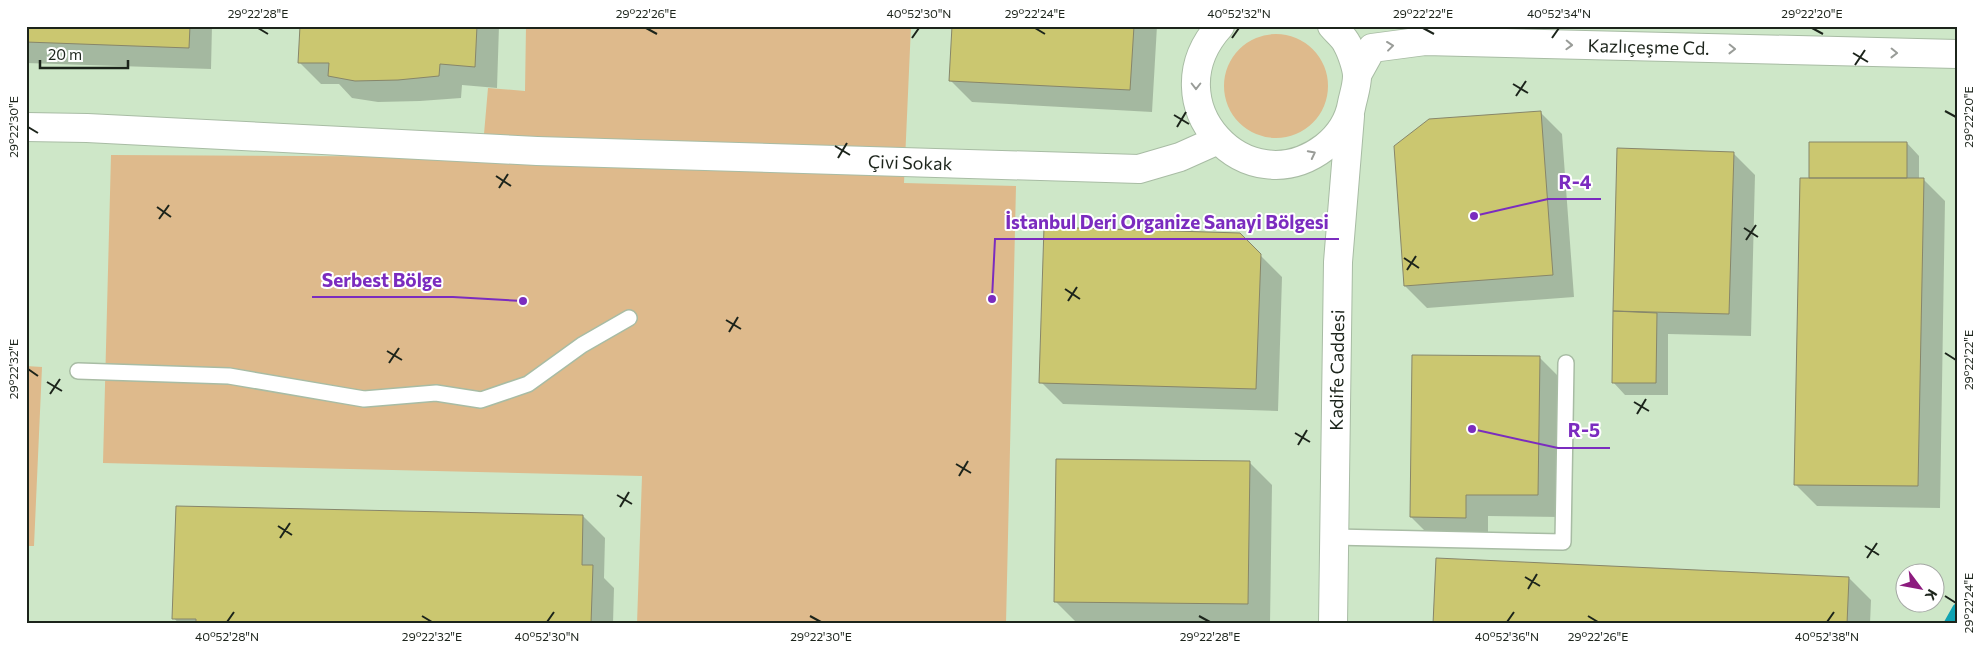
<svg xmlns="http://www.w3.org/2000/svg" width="1983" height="650" font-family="Commissioner,sans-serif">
<rect width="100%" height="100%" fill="#dcf0d7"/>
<path fill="#cee7c8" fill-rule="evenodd" d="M26 26H1957V624H26ZM1906 572H1936V602H1906Z"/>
<path fill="#deba8c" d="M526 26H911L904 183 1016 186 1006 624H637L642 476 103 463 111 155 482 157 488 88 525 91Z
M1224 86a52 52 0 1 1 104 0a52 52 0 1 1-104 0Z
M26 366 42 367 34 546H26Z"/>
<path fill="#0003" d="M26 26H212L211 69 26 63Z
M301 26H499L497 88 462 85 461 98 420 101 378 102 352 98 339 84H321L299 62Z
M953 26H1157L1152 112 972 102 950 80Z
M1540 112 1562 134 1574 297 1427 308 1405 286 1395 146Z
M1907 143 1919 156V179H1923L1945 201 1940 508 1817 506 1795 484 1812 179Z
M1619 150 1733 153 1755 175 1751 336 1668 334V395H1625L1613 382Z
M1239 234 1282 277 1278 411 1063 404 1041 382Z
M1539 357 1561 379 1559 517 1488 516V539H1433L1411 517Z
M1250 463 1272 485 1270 624 1077 623 1055 601Z
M583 516 605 538 604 578 614 588 613 624H179L174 618Z
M1849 578 1871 600 1870 624H1434Z"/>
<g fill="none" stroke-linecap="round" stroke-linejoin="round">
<path stroke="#10a3b2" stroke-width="9" d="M1948 624 1957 608"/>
</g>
<path fill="#cbc770" stroke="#87866a" d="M26 26H190L189 48 26 42Z
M300 26H477L475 67 440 64 439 76 398 80 355 81 328 76 329 63H298Z
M952 26H1134L1130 90 949 81Z
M1541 111 1553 275 1404 286 1394 146 1429 119Z
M1809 142H1907V178H1809Z
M1617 148 1734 152 1729 314 1613 311Z
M1800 178H1924L1918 486 1794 485Z
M1044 227 1240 233 1261 254 1256 389 1039 383Z
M1613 311 1657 313 1656 383H1612Z
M1412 355 1540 356 1538 495H1466V518L1410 517Z
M1056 459 1250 461 1248 604 1054 602Z
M176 506 583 515 582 565H593L591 624H196V619H172Z
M1436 558 1849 577 1847 624H1433Z"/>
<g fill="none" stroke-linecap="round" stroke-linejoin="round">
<defs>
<path id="service" d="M78 371 229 376 364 399 436 393 481 400 528 384 582 345 629 318
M1334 537 1563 542 1566 363"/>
<g id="minor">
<path id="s1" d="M26 127 87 128 537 151 1139 169 1180 157 1218 140"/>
<path id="s2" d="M1333 624 1338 262 1350 116"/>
</g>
<g id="tertiary">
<path d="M1220 26C1150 103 1247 207 1325 147 1340 135 1349 121 1352 103 1354 94 1357 85 1357 76 1357 68 1351 51 1347 44 1344 37 1337 32 1332 26"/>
<path id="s3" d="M1357 75 1372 48 1425 41 1957 54"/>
</g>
</defs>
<use href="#service" stroke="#a8bca4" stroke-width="18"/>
<use href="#minor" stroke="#a8bca4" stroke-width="30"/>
<use href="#tertiary" stroke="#a8bca4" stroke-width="30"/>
<use href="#service" stroke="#fff" stroke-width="15"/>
<use href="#minor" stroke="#fff" stroke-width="28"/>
<use href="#tertiary" stroke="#fff" stroke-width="28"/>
</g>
<defs><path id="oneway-chevron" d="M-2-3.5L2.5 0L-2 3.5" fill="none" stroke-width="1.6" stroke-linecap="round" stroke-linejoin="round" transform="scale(1.25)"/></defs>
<g stroke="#999c98">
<use href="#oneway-chevron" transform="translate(1569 45) rotate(2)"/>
<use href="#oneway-chevron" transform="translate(1390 46) rotate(-7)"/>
<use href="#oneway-chevron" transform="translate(1732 49) rotate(1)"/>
<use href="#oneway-chevron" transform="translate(1894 53) rotate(1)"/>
<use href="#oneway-chevron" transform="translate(1196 86) rotate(90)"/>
<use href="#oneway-chevron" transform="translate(1312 154) rotate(-27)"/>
</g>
<path fill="none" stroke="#1c241b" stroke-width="2" d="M258 28 268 34M646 28 657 34M1035 28 1045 34M1423 28 1434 34M1812 28 1823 34M912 38 919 28M1232 38 1239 28M1552 38 1559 28M1853 53 1868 62M1855 65 1865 50M1513 84 1528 93M1516 96 1526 81M1945 111 1956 117M1174 115 1189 124M28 127 38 133M1177 127 1186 112M835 146 850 155M838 158 847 143M496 176 511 186M499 188 508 174M157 207 171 217M159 219 169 205M1744 228 1758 237M1746 240 1756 225M1404 258 1419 268M1407 270 1416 256M1065 289 1080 299M1068 301 1077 287M726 320 741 329M729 332 738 317M387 351 402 360M1945 353 1956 360M389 363 399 348M28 369 38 376M47 382 62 391M50 394 60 379M1634 402 1649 411M1637 414 1646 399M1295 433 1310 442M1298 445 1307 430M956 464 971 473M959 476 968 461M617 495 632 504M620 507 629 492M278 526 292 535M280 538 290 523M1865 546 1879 555M1867 558 1877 543M1525 577 1540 586M1528 589 1537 574M1945 596 1956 603M422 616 432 622M810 616 821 622M1199 616 1210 622M1588 616 1598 622M227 622 234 612M547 622 554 612M1507 622 1514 612M1827 622 1834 612"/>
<g text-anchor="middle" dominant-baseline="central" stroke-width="4" stroke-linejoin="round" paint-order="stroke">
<g font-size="18" fill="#1c241b" stroke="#fff">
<text stroke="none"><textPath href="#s3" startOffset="308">Kazlıçeşme Cd.</textPath></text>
<text stroke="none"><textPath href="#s1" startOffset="885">Çivi Sokak</textPath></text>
<text stroke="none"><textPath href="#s2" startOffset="254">Kadife Caddesi</textPath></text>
</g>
</g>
<path fill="none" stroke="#7b2cbf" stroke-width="2" d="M1474 216L1548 199H1601M992 299L995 239H1339M523 301L453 297H312M1472 429L1558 448H1610"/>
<g fill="#7b2cbf" stroke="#fff" stroke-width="2">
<circle cx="1474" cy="216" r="5"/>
<circle cx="992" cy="299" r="5"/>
<circle cx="523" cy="301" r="5"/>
<circle cx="1472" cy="429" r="5"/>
</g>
<g font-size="19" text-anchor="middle" font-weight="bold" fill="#7b2cbf" stroke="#fff" stroke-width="4" stroke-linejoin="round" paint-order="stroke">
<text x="1575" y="189">R-4</text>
<text x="1167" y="229">İstanbul Deri Organize Sanayi Bölgesi</text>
<text x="382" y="287">Serbest Bölge</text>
<text x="1584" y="437">R-5</text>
</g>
<rect width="1983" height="650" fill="none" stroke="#ffffff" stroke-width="55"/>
<g transform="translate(1920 588) rotate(122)"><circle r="24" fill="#ffffff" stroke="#a4a7a4"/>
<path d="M0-4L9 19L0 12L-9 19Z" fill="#8c1b7e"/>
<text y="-8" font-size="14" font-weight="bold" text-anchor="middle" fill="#1c241b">K</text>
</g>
<path d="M40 60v8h88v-8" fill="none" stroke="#1c241b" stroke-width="2.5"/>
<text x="48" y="60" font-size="15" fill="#1c241b" stroke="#ffffff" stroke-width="4" paint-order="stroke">20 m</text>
<rect x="28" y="28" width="1928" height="594" fill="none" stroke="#1c241b" stroke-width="2"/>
<g font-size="12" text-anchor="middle" fill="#1c241b">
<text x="258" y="18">29°22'28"E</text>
<text x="646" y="18">29°22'26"E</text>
<text x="919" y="18">40°52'30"N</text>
<text x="1035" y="18">29°22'24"E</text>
<text x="1239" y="18">40°52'32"N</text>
<text x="1423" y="18">29°22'22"E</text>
<text x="1559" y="18">40°52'34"N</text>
<text x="1812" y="18">29°22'20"E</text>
<text transform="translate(1969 117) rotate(-90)" y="4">29°22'20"E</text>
<text transform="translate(14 127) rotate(-90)" y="4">29°22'30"E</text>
<text transform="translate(1969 360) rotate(-90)" y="4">29°22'22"E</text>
<text transform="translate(14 369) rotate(-90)" y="4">29°22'32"E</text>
<text transform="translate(1969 603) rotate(-90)" y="4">29°22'24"E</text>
<text x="227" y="641">40°52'28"N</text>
<text x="432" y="641">29°22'32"E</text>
<text x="547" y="641">40°52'30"N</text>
<text x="821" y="641">29°22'30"E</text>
<text x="1210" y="641">29°22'28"E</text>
<text x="1507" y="641">40°52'36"N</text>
<text x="1598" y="641">29°22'26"E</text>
<text x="1827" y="641">40°52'38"N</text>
</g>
</svg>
